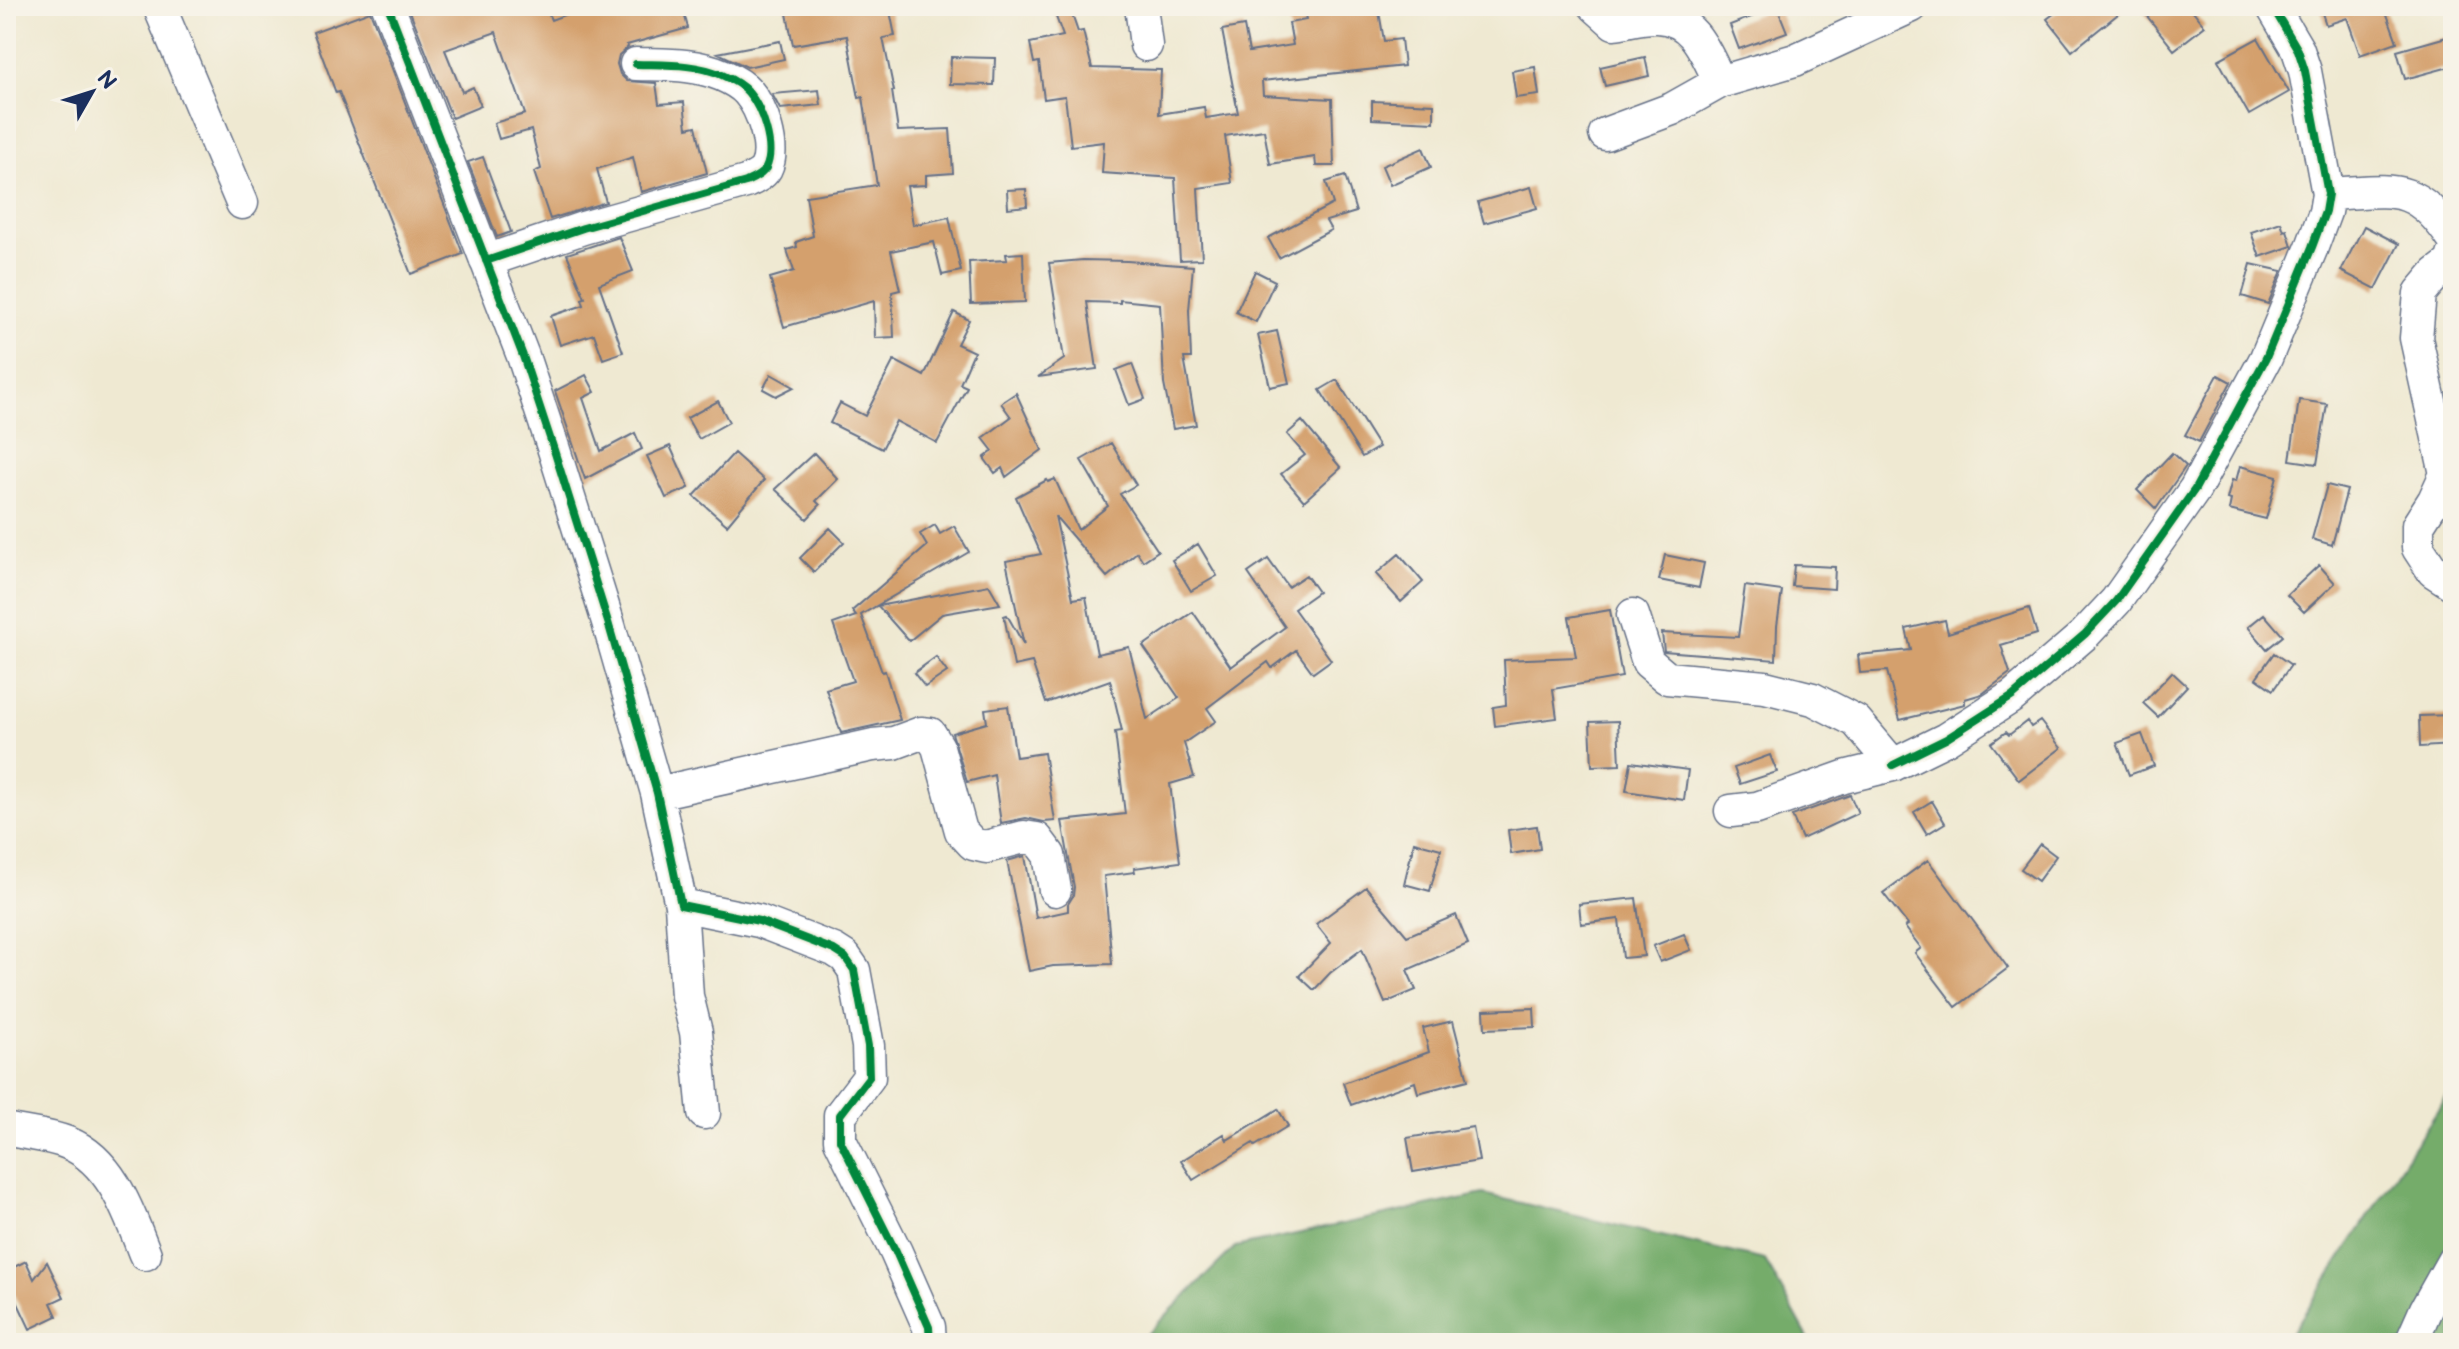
<svg xmlns="http://www.w3.org/2000/svg" width="2459" height="1349" font-family="'Balsamiq Sans',sans-serif">
<rect width="100%" height="100%" fill="#f7f3e8"/>
<filter id="ink" filterUnits="userSpaceOnUse"><feTurbulence type="fractalNoise" baseFrequency=".0125" numOctaves="2"/><feDisplacementMap in="SourceGraphic" scale="16" xChannelSelector="R" yChannelSelector="G"/><feConvolveMatrix kernelMatrix="1 2 1 2 8 2 1 2 1" color-interpolation-filters="sRGB"/></filter>
<filter id="wash" filterUnits="userSpaceOnUse"><feTurbulence type="fractalNoise" baseFrequency=".006" numOctaves="4" result="noise"/><feDisplacementMap in="SourceGraphic" scale="32" xChannelSelector="R" yChannelSelector="G"/><feGaussianBlur stdDeviation="1.8" result="paint"/><feColorMatrix in="noise" values="0 0 0 0 0 0 0 0 0 0 0 0 0 0 0 0 0 1.4 0 .05"/><feComposite in="paint" operator="in"/></filter>
<g filter="url(#wash)">
<rect width="100%" height="100%" fill="#efe9d2"/>
<path fill="#75ac6b" stroke="#486e64" stroke-width="2" d="M2453 1093V1343H2285L2448 1095Z
M1483 1194 1765 1260 1811 1343H1138L1235 1247Z"/>
<g id="blocks">
<path fill="#d4a06d" d="M408 6H545L551 20 588 6H682L688 28 627 45 628 47 619 55 617 64 620 74 627 81 656 83 659 104 684 102 687 128 696 126 707 173 641 192 633 157 597 169 606 202 550 219 534 172 541 169 531 130 499 139 494 123 525 114 496 32 445 50 462 92 473 87 481 106 452 118Z
M797 6H830L831 10 854 6H889L895 36 883 38 894 91H892L898 131 950 129 953 173 926 175V185L907 186 913 225 949 217 961 271 942 275 934 242 891 251 900 290 892 292 894 337 875 338 874 301 784 327 770 278 794 271 787 250 797 247 796 242 813 236 806 196 877 185 863 97 859 98 847 36 793 45 786 8Z
M1052 6H1069L1078 32 1083 31 1092 68 1161 70 1159 114 1204 107 1206 118 1238 113 1222 30 1244 26 1249 52 1293 45 1289 23 1306 20 1304 6H1378L1384 41 1401 39 1404 66 1262 81 1263 95 1332 99 1334 166H1316L1315 157 1270 164 1264 130 1225 136 1232 183 1198 188 1202 259 1180 260 1175 178 1102 173 1104 142 1071 146 1065 96 1044 99 1039 62 1034 63 1030 43 1063 36Z
M2064 6H2128L2072 51 2047 19Z
M2139 6H2189L2205 26 2174 50Z
M2333 6H2384L2397 42 2360 55 2347 18 2326 25 2321 10Z
M1777 7 1787 32 1739 49 1730 25Z
M370 11 463 254 411 274 339 92 336 93 313 32Z
M2450 36 2453 46V66L2405 79 2397 51Z
M2258 38 2289 92 2249 115 2218 60Z
M780 41 784 59 747 67 718 53Z
M951 57 995 58 994 85 950 84Z
M1645 57 1649 76 1605 86 1600 67Z
M1535 67 1539 95 1516 98 1512 71Z
M819 90 821 105 780 109 772 94Z
M1372 101 1434 104V122L1372 119Z
M1423 148 1431 167 1390 185 1382 166Z
M483 157 511 232 497 237 468 162Z
M1345 176 1356 212 1326 221 1331 230 1279 258 1268 238 1333 204 1326 182Z
M1531 187 1537 208 1484 223 1478 202Z
M1026 189 1027 206 1008 208 1007 190Z
M2281 222 2284 231 2287 230 2292 246 2260 257 2251 232Z
M2364 226 2399 244 2376 289 2341 271Z
M619 237 633 271 599 284 623 352 603 359 594 334 560 345 551 316 584 305 582 299 585 298 567 254Z
M1023 253 1025 302 971 304 969 262 1007 260 1006 254Z
M1083 260 1127 261 1193 266 1189 310 1191 358H1184L1196 425 1173 429 1164 384 1160 304 1120 300V303L1087 302 1097 369 1038 377 1064 359 1049 263Z
M2251 264 2282 271 2268 304 2242 296Z
M1255 271 1275 281 1256 322 1236 312Z
M954 312 969 320 957 344 974 352 960 384 967 387 937 443 896 421 882 449 830 423 840 403 865 416 894 360 924 376Z
M1277 331 1289 383 1270 387 1258 335Z
M1132 364 1145 399 1129 405 1116 370Z
M771 374 794 387 776 396 763 389Z
M586 375 595 392 583 398 601 451 635 433 642 449 585 479 555 391Z
M2218 375 2231 382 2199 442 2185 435Z
M1337 380 1379 447 1362 457 1320 390Z
M1016 393 1042 450 1006 477 1002 468 995 473 984 458 993 451 983 438 1011 417 1001 403Z
M2299 400 2327 404 2317 464 2290 460Z
M718 401 729 422 699 439 687 418Z
M1302 421 1341 468 1304 501 1281 474 1305 455 1287 434Z
M1111 443 1136 485 1120 494 1158 551 1143 561 1137 552 1107 577 1055 516 1073 599 1086 597 1097 654 1129 647 1147 719 1179 698 1143 646 1160 634 1193 612 1231 667 1285 627 1248 573 1268 559 1288 587 1306 575 1318 592 1294 609 1331 660 1313 673 1296 650 1272 668 1268 662 1207 708 1216 721 1184 743 1194 777 1170 784 1180 862 1134 868 1135 872 1104 876 1112 964 1053 966 1029 971 1007 861 1025 856 1036 918 1068 911V904L1073 896 1074 887 1062 821 1125 814 1115 732 1122 731 1110 680 1046 703 1032 662 1014 666 1004 616 1007 615 1024 645 1006 561 1041 554 1016 497 1047 480 1048 482 1055 479 1078 530 1108 506 1081 460Z
M670 446 689 488 666 498 647 456Z
M734 453 764 480 727 525 694 496Z
M814 453 838 479 816 501 820 505 807 519 775 489Z
M2172 453 2186 466 2156 509 2137 490Z
M2240 466 2277 476 2266 519 2229 510 2231 500 2227 499 2232 480 2236 481Z
M2327 485 2347 490 2332 545 2312 539Z
M935 525 940 534 954 526 969 552 861 615 882 672 885 671 900 720 841 733 826 689 853 681 833 624 856 616 852 611 927 546 920 534Z
M830 528 844 542 814 572 800 558Z
M1198 544 1217 576 1191 591 1172 560Z
M1399 554 1423 582 1401 602 1376 574Z
M1665 555 1704 563 1699 588 1659 580Z
M1794 565 1835 567 1834 589 1792 586Z
M2319 565 2335 583 2304 612 2287 595Z
M989 585 1000 604 942 614 909 641 878 606Z
M1745 586 1782 591 1777 626 1776 660 1664 651 1662 633 1738 637Z
M2029 608 2037 634 2001 645 2010 673 1982 694 1965 699V704L1900 720 1887 671 1860 673 1858 655 1911 650 1906 629 1945 620 1948 633Z
M1610 610 1622 677 1553 689 1557 718 1495 726 1493 707 1506 705 1504 660 1576 657 1569 617Z
M2264 614 2283 636 2267 649 2248 627Z
M2274 653 2291 665 2273 690 2256 678Z
M936 657 947 672 925 687 914 673Z
M2172 672 2187 686 2158 717 2143 703Z
M1008 706 1016 757 1044 753 1055 821 1044 822 1026 818 1001 823 994 775 967 782 952 733 987 723 985 709Z
M2453 715V745L2420 747 2419 716Z
M1618 721 1620 765 1592 766 1590 722Z
M2027 721 2031 727 2040 721 2061 748 2019 780 1991 743 2006 732 2009 735Z
M2142 734 2154 766 2129 775 2117 743Z
M1770 755 1777 772 1740 784 1734 768Z
M1631 762 1688 770 1684 800 1626 791Z
M1850 795 1858 813 1802 839 1792 816Z
M1932 801 1945 823 1927 834 1914 812Z
M1537 826 1540 849 1511 854 1508 830Z
M1414 842 1441 849 1430 891 1404 884Z
M2040 844 2056 856 2038 881 2021 869Z
M1928 860 2008 968 1956 1007 1915 953 1921 948 1905 927 1908 925 1883 893Z
M1366 887 1407 936 1456 915 1468 944 1407 970 1416 990 1385 1003 1362 949 1330 973 1314 990 1299 976 1331 943 1316 924Z
M1636 898 1644 956 1623 958 1619 919 1581 924 1579 904Z
M1684 934 1691 950 1660 962 1653 946Z
M1534 1008 1535 1027 1485 1029 1484 1010Z
M1453 1021 1468 1080 1418 1093 1415 1082 1351 1105 1343 1083 1429 1052 1423 1028Z
M1278 1109 1288 1126 1255 1146 1253 1143 1193 1180 1181 1161 1224 1134 1227 1140Z
M1473 1127 1479 1161 1413 1172 1407 1138Z
M26 1261 34 1279 47 1262 64 1297 51 1303 57 1316 30 1329 7 1280 12 1278 8 1270Z"/>
</g>
</g>
<g filter="url(#ink)">
<use href="#blocks" fill-opacity="0" stroke="#657087" stroke-width="2"/>
<g fill="none" stroke-linecap="round" stroke-linejoin="round">
<defs>
<path id="minor" d="M159 6 242 203
M388 6 523 356 554 450 608 622 657 793 681 905 759 921 834 950 845 957 854 970 868 1046 869 1077 840 1115V1140L896 1252 929 1327 930 1343
M1141 6 1146 45
M1595 6 1614 23C1628 21 1644 16 1658 17 1695 19 1706 54 1720 82
M1605 134 1672 109 1720 82 1795 60 1912 6
M2328 194C2392 191 2414 180 2453 239
M2453 256V261L2436 274 2420 293 2416 338 2446 474 2434 500 2418 525V548L2433 571 2453 584
M486 261 583 228 746 182C753 179 762 175 766 168 776 148 762 108 748 92 742 85 731 79 722 75 694 63 665 65 636 64
M1633 615 1648 662 1667 678 1765 687 1813 699 1856 721 1893 765 1844 777 1757 808 1731 811
M1893 765 1946 739 2013 696 2085 634 2116 601 2195 489 2266 358 2312 247 2325 212 2328 194 2305 71 2298 50 2272 6
M657 793 873 745 894 743 921 733 930 734 938 747 961 831 973 844 986 847 1024 837 1037 839 1049 855 1055 890
M681 905 687 996 696 1032 704 1113
M6 1129C26 1134 49 1135 68 1143 112 1161 129 1213 145 1254
M2411 1343 2426 1309 2453 1261"/>
</defs>
<use href="#minor" stroke="#657087" stroke-width="35"/>
<use href="#minor" stroke="#fff" stroke-width="32"/>
<defs>
<path id="cycleway" d="M388 6 523 356 554 450 608 622 657 793 681 905 759 921 834 950 845 957 854 970 868 1046 869 1077 840 1115V1140L896 1252 929 1327 930 1343
M486 261 583 228 746 182C753 179 762 175 766 168 776 148 762 108 748 92 742 85 731 79 722 75 694 63 665 65 636 64
M1893 765 1946 739 2013 696 2085 634 2116 601 2195 489 2266 358 2312 247 2325 212 2328 194 2305 71 2298 50 2272 6"/>
</defs>
<use href="#cycleway" stroke="#f7f3e8" stroke-width="13"/>
<use href="#cycleway" stroke="#00873e" stroke-width="8"/>
</g>
</g>
<rect width="2459" height="1349" fill="none" stroke="#f7f3e8" stroke-width="32"/>
<g transform="translate(92 92) rotate(51)" stroke="#f7f3e8" stroke-width="6" paint-order="stroke">
<path d="M0-6L14 30L0 20L-14 30Z" fill="#1b2f5e"/>
<text y="-12" font-size="22" font-weight="bold" text-anchor="middle" fill="#1b2f5e">N</text>
</g>
</svg>
